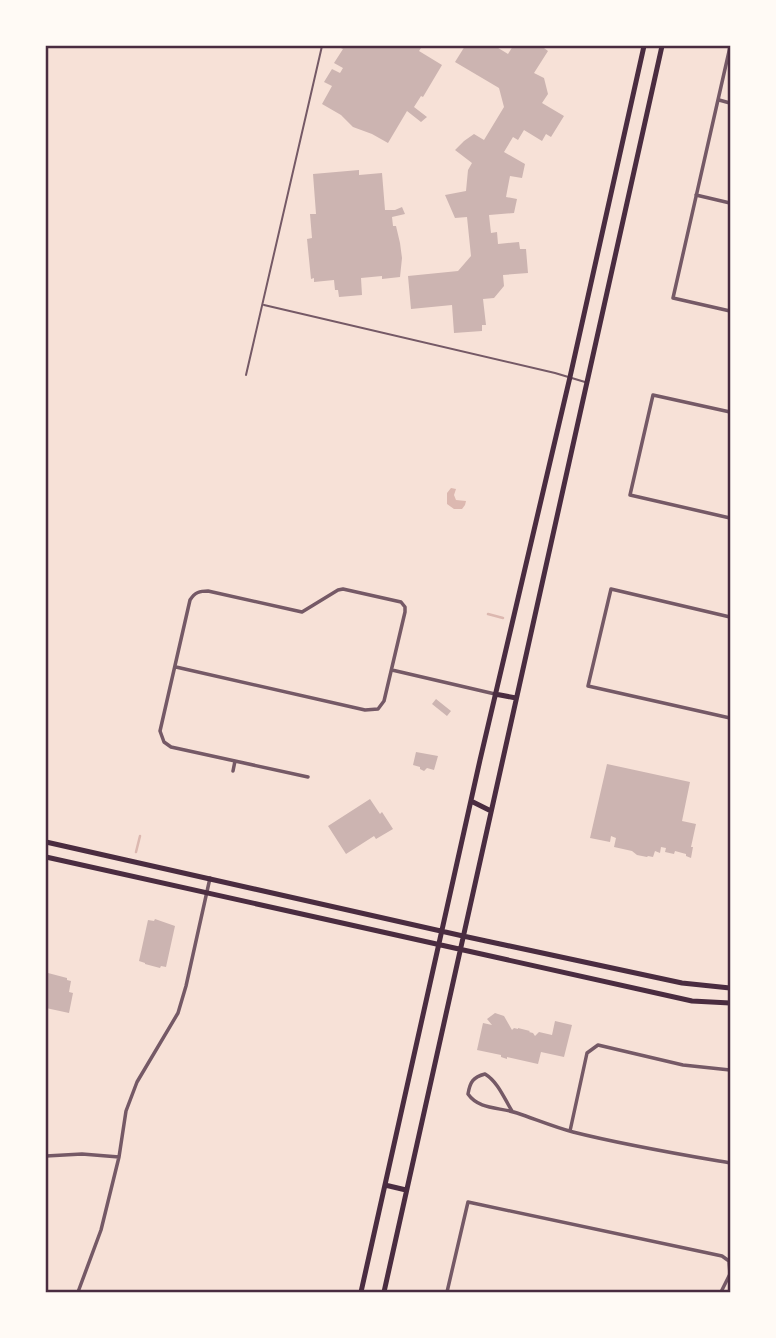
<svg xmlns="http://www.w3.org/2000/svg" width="776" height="1338" font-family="'DM Sans',sans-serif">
<rect width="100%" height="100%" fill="#f7e1d7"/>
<path fill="#dcb8b0" d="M451 488 456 489 454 495 456 500 466 501 465 505 462 509H454L447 504V493Z"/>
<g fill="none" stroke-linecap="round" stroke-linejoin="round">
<path stroke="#dcb8b0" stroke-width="2.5" d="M488 614 503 618
M136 852 140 836"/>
</g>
<path fill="#ccb4b1" d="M336 46H418L421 48 419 51 442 65 423 97 421 96 414 107 427 117 421 122 407 111 388 143 372 134 353 127 341 115 322 104 332 86 324 82 332 69 340 73 343 68 334 63 343 49Z
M465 46H495L508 54 513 46H546L544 48 548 51 534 73 544 78 548 94 542 103 564 116 551 137 546 134 542 141 524 130 518 140 513 137 504 152 525 164 522 178 510 176 506 197 517 199 514 213 489 215 491 233 497 232 498 244 519 242 520 249H526L528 273 503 275 504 286 494 298 483 299 486 325H482V331L454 333 452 305 411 309 408 276 458 271 471 256 467 217 455 218 445 195 466 191 468 170 472 163 455 150 464 141 474 134 484 140 504 107 499 88 455 62Z
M359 170V175L382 173 385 210H395L402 207 405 214 392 217 393 226H396L400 243 402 258 400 277 382 279V276L361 278 362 295 339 297 338 290H335L334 280 314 282V278L311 279 307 239 312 238 310 214H316L313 174Z
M436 699 451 711 447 716 432 704Z
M416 752 438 756 434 770 427 768 424 771 420 769V767L413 765Z
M607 764 690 782 682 821 696 824 691 847H693L691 858 686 856V854L675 851 674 854 665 852 666 848 661 847 660 853 655 851 653 857 648 856 647 857 637 855 632 851 614 847 616 838 611 836 610 842 590 838Z
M370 799 380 814 382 812 393 829 376 839 374 836 346 854 328 826Z
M155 919 175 926 166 967 161 966 160 968 145 964V963L139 961 148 920 154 921Z
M48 973 67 978V980L71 981 69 992 73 993 69 1013 46 1008V984Z
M495 1013 504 1016 512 1030 514 1028 518 1029V1028L530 1031 529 1032 533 1033 535 1036 539 1032 552 1035 555 1021 572 1025 564 1057 541 1052 538 1064 507 1057V1059L501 1057V1055L477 1050 483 1023 492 1025 487 1019Z"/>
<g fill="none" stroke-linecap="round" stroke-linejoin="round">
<path stroke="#755966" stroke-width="2" d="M264 305 555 373 585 382
M246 375 322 46"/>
<path stroke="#755966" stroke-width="3.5" d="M730 47 673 298 730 311
M719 100 730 103
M696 195 730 203
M730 412 653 395 630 495 730 518
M730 617 611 589 588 686 730 718
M176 667 365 710 378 709 384 701 405 612V607L401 602 343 589 338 590 302 612 208 591C200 591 195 592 190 600L160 731 164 742 171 747 308 777
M392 670 495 694
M233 771 235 761
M512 1111C504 1098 498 1082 485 1074 473 1077 470 1082 468 1094 479 1110 500 1107 517 1113 535 1119 554 1127 573 1132 624 1145 678 1154 730 1163
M570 1131 587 1053 598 1045 683 1065 730 1070
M46 1156 82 1154 119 1157
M78 1292 101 1230 119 1157 126 1111 137 1082 178 1013 186 986 210 878
M447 1292 468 1202 722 1256 729 1261 730 1274 721 1292"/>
<path stroke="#4a2c40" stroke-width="5" d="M495 694 516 698
M471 801 491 811
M46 842 463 936 682 983 730 988
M46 857 692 1001 730 1003
M385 1185 406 1190
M361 1292 480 760 570 377 644 46
M384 1292 662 46"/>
</g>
<rect width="776" height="1338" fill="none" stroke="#fffaf5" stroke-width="94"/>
<rect x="47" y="47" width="682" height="1244" fill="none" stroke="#4a2c40" stroke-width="2.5"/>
</svg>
